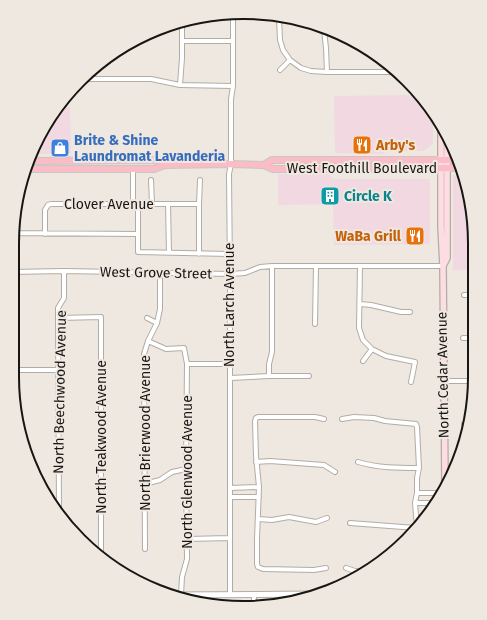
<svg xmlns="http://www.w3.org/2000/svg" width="487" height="620" font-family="'Fira Sans',sans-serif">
<rect width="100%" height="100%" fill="#efe8e0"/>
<path fill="#f1d8e1" d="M416 95 433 115V144L423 151H386L384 154 335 153 334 96Z
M60 107H70L71 153 69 154H33Z
M278 174H327L330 175 333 179H430V244L334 245 333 204 278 205Z
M453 175H463L467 183 474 228V270H453Z"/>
<path fill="#e8dcce" d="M184 599 231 600V606L184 600Z"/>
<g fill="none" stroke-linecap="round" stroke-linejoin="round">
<defs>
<path id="minor" d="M279 18 280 40 283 50 290 60 301 68 311 71 327 72H395
M324 30 326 48 327 72
M182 41H233
M280 70 290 60
M84 79H151L180 85 233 86
M180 85 182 58V25
M151 180 152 204
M133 204V169
M138 204V252L229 254
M168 204 169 253
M13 225 15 324V399
M13 233 138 234
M45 234V210L48 205 51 204H199
M199 254V204L200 180
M360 266 359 328 363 340 372 349 386 356 415 362 411 382
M12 272 64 271 230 274 245 273 260 267 272 266H443
M464 295H473
M360 304 371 305 401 312H410
M58 318 101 317V556
M147 318 157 323
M315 324 316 266
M463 338H472
M148 341 166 349 184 348 187 364 186 469 187 559 182 577 181 595
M363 361 372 349
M187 364H230
M12 370H58
M269 376V364L272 352V266
M230 378 269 376H309
M443 381H471
M324 419 315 417H258L256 418 255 421 256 456 259 487 257 539V564L258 567 263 569 314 570 326 568
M342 419 354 417 374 418 385 421 416 424 417 427 419 468 417 478V493L415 503 417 527
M464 424H469
M256 462 270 461 324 465 335 472
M358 462C378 468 398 468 419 468
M144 484 160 480 172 472 186 469
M230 488 259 487
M417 493H441
M230 497H259
M415 503H437
M59 513 58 318V308L64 298V271
M258 519 272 520 289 517 316 522 327 518
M350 523 416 528
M187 539 230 538
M145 549 144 354 148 341 157 323 160 309V273
M94 551H101
M346 568 355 571H368
M230 594V274L229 174 231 164V99L233 86V15
M254 594V607"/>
<path id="tertiary" d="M171 595 318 594"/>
<path id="secondary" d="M441 125V226L443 266 445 484
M443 266 447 258V135"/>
<path id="primary" d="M29 161 159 160 165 165
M264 165 272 160H458
M24 169H154L165 165 231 164 264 165 273 169 461 168"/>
</defs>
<use href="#minor" stroke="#b3aca5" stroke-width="6"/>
<use href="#tertiary" stroke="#b3aca5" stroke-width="7"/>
<use href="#secondary" stroke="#b3aca5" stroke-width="8"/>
<use href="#primary" stroke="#c8c7c6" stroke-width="8"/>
<use href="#minor" stroke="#fff" stroke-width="4"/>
<use href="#tertiary" stroke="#fff" stroke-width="5"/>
<use href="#secondary" stroke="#fddde2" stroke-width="5.5"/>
<use href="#primary" stroke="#fabcc5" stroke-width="6"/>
</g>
<defs>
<symbol id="restaurant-square" viewBox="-11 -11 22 22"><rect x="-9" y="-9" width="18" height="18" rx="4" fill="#e8710a" stroke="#efe8e0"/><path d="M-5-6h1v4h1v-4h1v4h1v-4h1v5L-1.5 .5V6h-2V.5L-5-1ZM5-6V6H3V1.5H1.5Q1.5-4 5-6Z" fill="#fff"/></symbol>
<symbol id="shop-square" viewBox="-11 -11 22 22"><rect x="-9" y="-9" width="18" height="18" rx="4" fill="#3f7fe0" stroke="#efe8e0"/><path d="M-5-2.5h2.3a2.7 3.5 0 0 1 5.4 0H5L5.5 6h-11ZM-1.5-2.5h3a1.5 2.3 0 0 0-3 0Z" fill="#fff"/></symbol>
<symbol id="building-square" viewBox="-11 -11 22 22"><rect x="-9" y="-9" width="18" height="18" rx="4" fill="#0f9aa8" stroke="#efe8e0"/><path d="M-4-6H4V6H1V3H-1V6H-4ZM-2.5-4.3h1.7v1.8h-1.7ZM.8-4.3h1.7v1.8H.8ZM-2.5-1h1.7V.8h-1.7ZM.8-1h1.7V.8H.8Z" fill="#fff"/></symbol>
</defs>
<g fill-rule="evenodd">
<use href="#restaurant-square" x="351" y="134" width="22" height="22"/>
<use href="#shop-square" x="49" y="137" width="22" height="22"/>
<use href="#building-square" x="319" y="185" width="22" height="22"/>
<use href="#restaurant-square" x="404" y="225" width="22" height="22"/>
</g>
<g text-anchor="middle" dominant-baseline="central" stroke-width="4" stroke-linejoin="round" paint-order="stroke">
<g font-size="14" font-weight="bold" fill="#366cbe" stroke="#efe8e0" text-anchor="start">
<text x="74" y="140">Brite &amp; Shine<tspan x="74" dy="16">Laundromat Lavanderia</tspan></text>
</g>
<g font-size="14" font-weight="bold" fill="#c56008" stroke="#efe8e0" text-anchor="start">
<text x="376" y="145">Arby's</text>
<text x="401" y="236" text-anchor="end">WaBa Grill</text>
</g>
<g font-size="14" fill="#181613" stroke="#efe8e0">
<text x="362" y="168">West Foothill Boulevard</text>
<text x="109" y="204">Clover Avenue</text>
<text transform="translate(156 273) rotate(1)">West Grove Street</text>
<text transform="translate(229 305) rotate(-90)">North Larch Avenue</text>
<text transform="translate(443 375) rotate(-91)">North Cedar Avenue</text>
<text transform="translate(60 392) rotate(-89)">North Beechwood Avenue</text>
<text transform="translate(145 433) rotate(-90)">North Brierwood Avenue</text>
<text transform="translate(101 437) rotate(-90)">North Teakwood Avenue</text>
<text transform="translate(187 472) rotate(-90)">North Glenwood Avenue</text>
</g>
<g font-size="14" font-weight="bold" fill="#0d838f" stroke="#efe8e0" text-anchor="start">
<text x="344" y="196">Circle K</text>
</g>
</g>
<path d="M0 0H487V620H0ZM243 19H244A224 224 0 0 1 468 243V377A224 224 0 0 1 244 601H243A224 224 0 0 1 19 377V243A224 224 0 0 1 243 19Z" fill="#efe8e0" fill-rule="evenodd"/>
<path fill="none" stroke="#181613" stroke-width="2" d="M243 19H244A224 224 0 0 1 468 243V377A224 224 0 0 1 244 601H243A224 224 0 0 1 19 377V243A224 224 0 0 1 243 19Z"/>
</svg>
